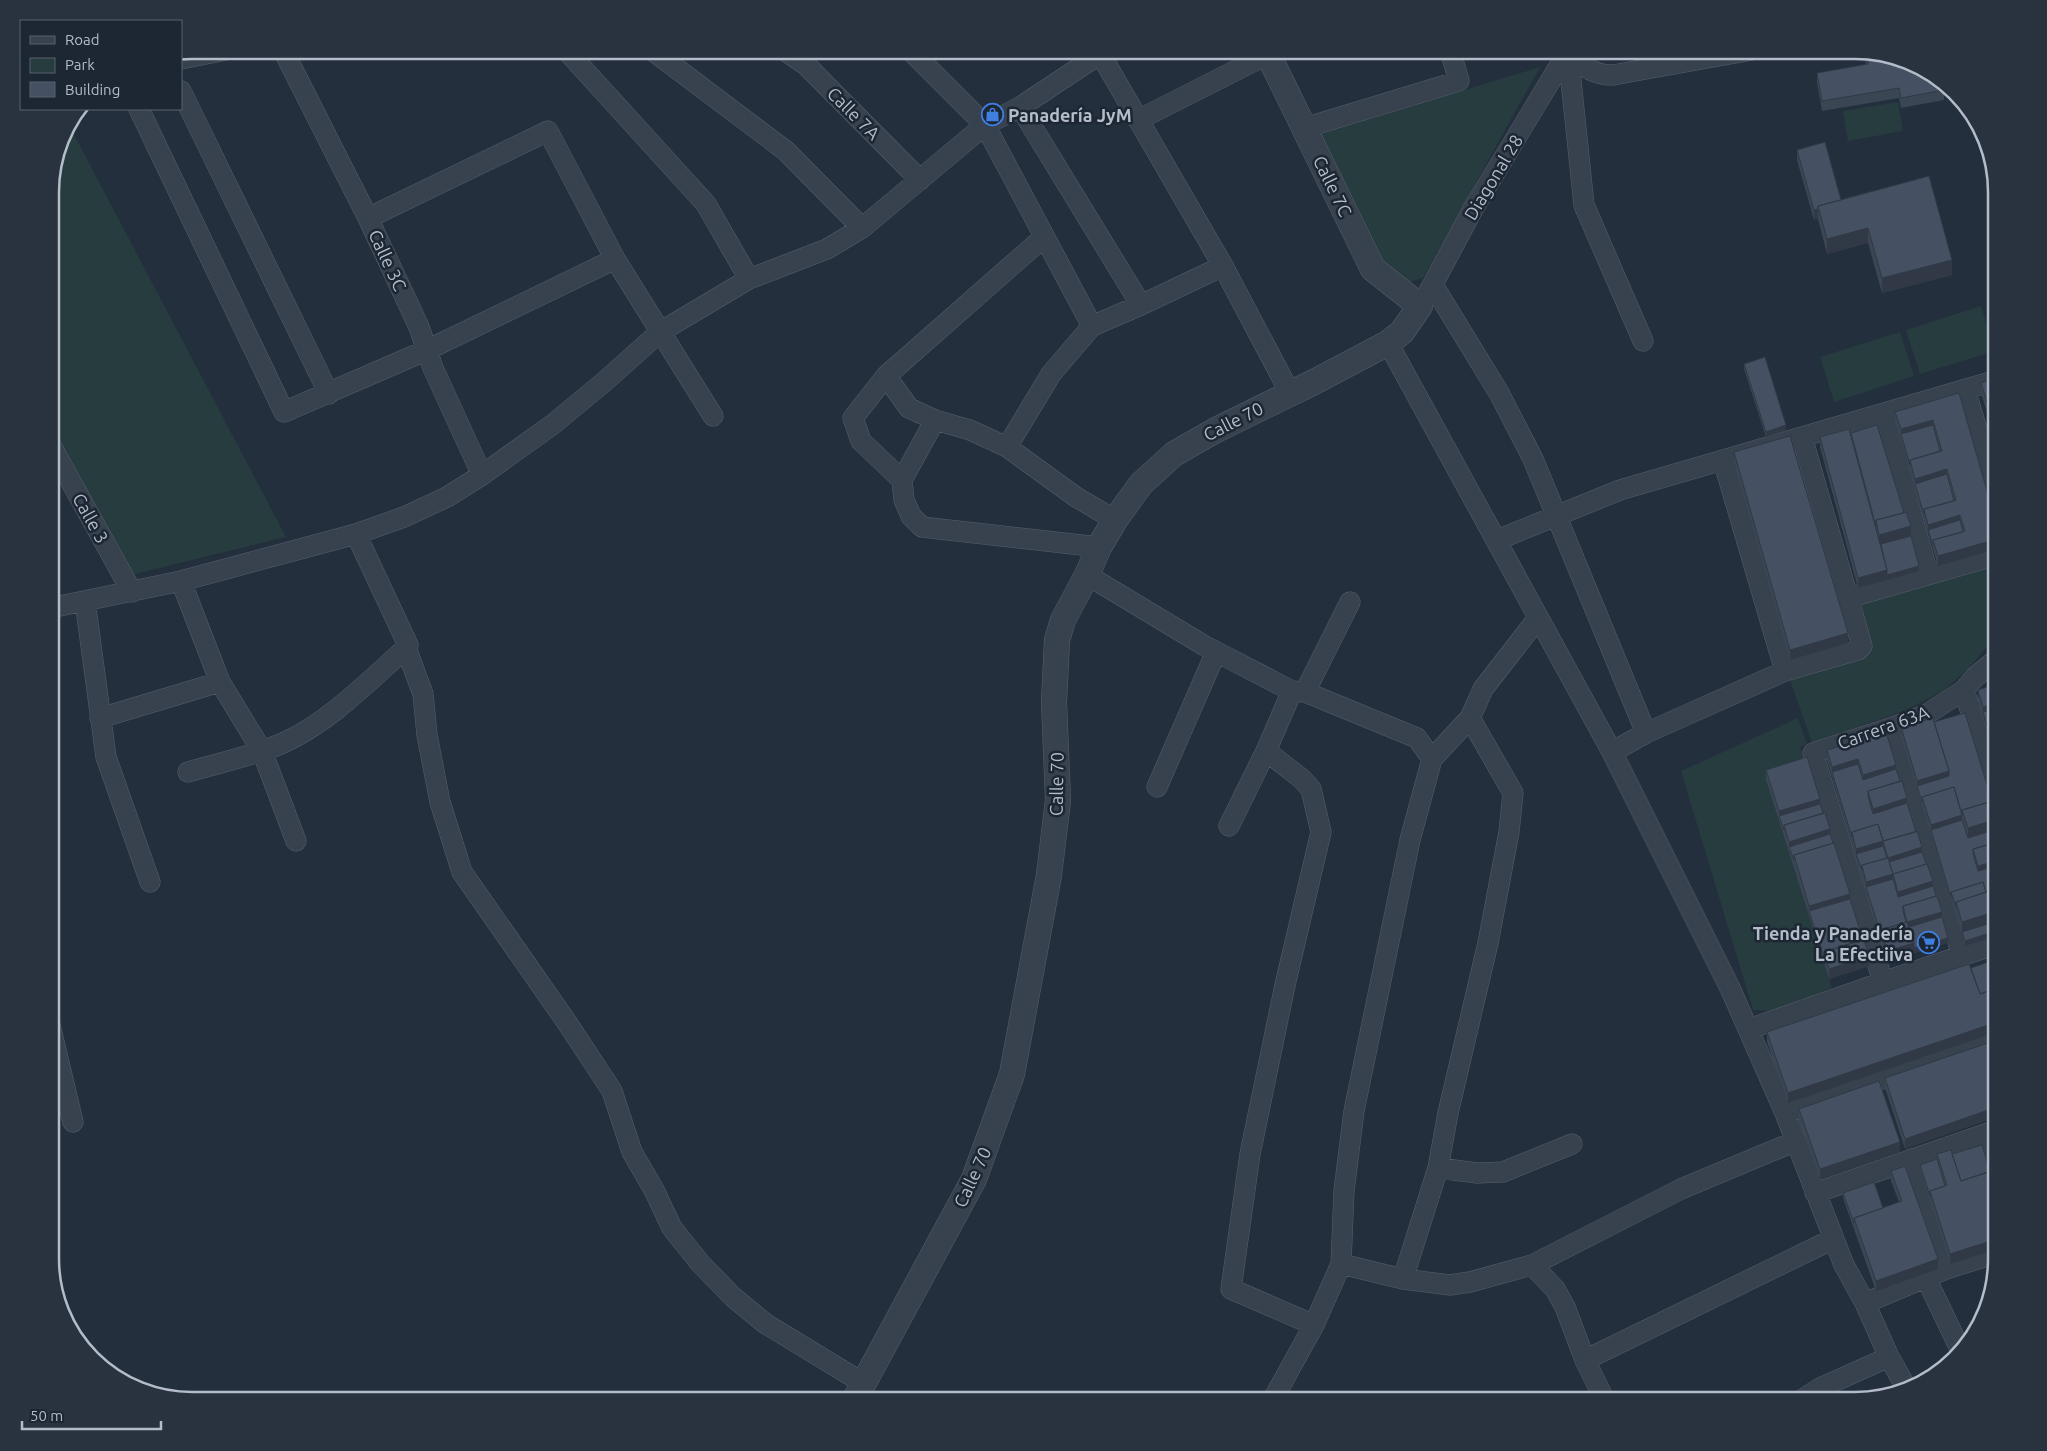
<svg xmlns="http://www.w3.org/2000/svg" width="2047" height="1451" font-family="Ubuntu,sans-serif">
<rect width="100%" height="100%" fill="#242f3e"/>
<path fill="#263c3f" d="M1540 67 1423 278 1407 283 1382 261 1318 135Z
M1898 102 1903 131 1848 141 1843 111Z
M69 125 286 537 127 576 50 433V183L61 137Z
M1981 306 1995 351 1920 374 1906 330Z
M1900 332 1914 376 1834 402 1820 357Z
M1997 561V639L1990 643 1968 669 1943 691 1906 710 1812 743 1789 677 1869 642 1861 602Z
M1798 718 1807 744 1800 747 1807 767 1766 780 1832 988 1776 1011 1753 1010 1681 771Z"/>
<g fill="none" stroke-linecap="round" stroke-linejoin="round">
<defs>
<path id="minor" d="M283 50 368 218 419 327 433 368 482 475
M566 50 706 204 749 279
M652 50 786 151 862 228
M784 50 806 65 920 180
M910 50 985 125 1092 326
M1098 50 1223 266 1290 393
M1568 52 1584 205 1643 341
M1568 52C1584 66 1591 75 1613 75L1752 50
M181 59 226 50
M181 91 329 394
M1020 107 1141 305
M139 109 284 412 427 350 615 259
M1138 120 1268 54
M1304 128 1459 81 1450 50
M368 218 548 131 615 259 713 416
M1433 285 1499 393 1533 459 1646 733
M1426 297 1473 209 1569 50
M1388 343 1612 752 1730 988 1785 1113 1844 1265 1865 1303 1889 1357 1907 1389
M886 376 909 408 935 420 970 430 1007 447 1076 497 1115 520
M1965 389 1997 498
M1884 414 1928 574
M935 420 902 480 904 500 911 516 922 527 1099 547
M50 444 132 592
M1007 447 1051 374 1092 326 1141 305 1223 266
M1723 460 1785 671
M902 480 861 441 853 418 886 376 1044 237
M356 534 408 645 406 648 423 694 427 735 440 802 462 872 568 1024 612 1091 632 1152 654 1190 672 1228 700 1263 733 1297 766 1324 863 1383
M1497 540 1620 490 1997 380
M1087 575 1205 646 1292 691 1305 692 1417 738 1432 759
M181 581 220 682 262 751 296 841
M1848 598 1997 555
M85 601 106 757 150 882
M50 608 181 581 356 534 404 517 447 497 482 475 552 425 604 382 660 332 749 279 827 249 862 228 985 125 1020 107 1106 50
M1964 690 1997 795
M1305 692 1350 602
M100 718 220 682
M1890 728 1896 741 1962 955
M1266 751 1302 779 1311 789 1321 832 1285 985 1250 1154 1231 1289 1314 1325
M1612 752 1646 733 1785 671 1858 650 1862 646 1802 437
M188 772C219 763 253 756 283 743 329 722 368 682 406 648
M1157 787 1216 652
M1229 826 1266 751 1292 691
M1883 982 1813 753 1890 728 1927 714 1964 690 1975 677 1997 659
M50 1025 73 1122
M1749 1029 1883 982 1997 944
M1785 1113 1997 1038
M1984 1135 1997 1176
M1911 1159 1946 1269
M1438 1168 1477 1173 1503 1172 1572 1144
M1815 1193 1997 1130
M1341 1264 1403 1279 1450 1285 1470 1282 1532 1265 1681 1189 1796 1141
M1532 1265 1555 1289 1565 1307 1585 1360 1605 1401
M1926 1278 1961 1351
M1403 1279 1438 1168 1448 1113 1488 943 1509 832 1513 793 1470 718
M1865 1303 1946 1269 1997 1253
M1585 1360 1833 1239
M1272 1401 1314 1325 1341 1264 1344 1191 1354 1111 1410 840 1432 759 1470 718 1483 689 1538 618
M1800 1401 1820 1388 1889 1357"/>
<path id="tertiary" d="M854 1401 974 1179 1012 1074 1049 875 1058 800 1054 702 1057 640 1063 620 1087 575 1099 547 1115 520 1141 484 1174 454 1216 430 1314 382 1388 343 1402 332 1420 306 1373 269 1266 50"/>
</defs>
<use href="#minor" stroke="#565f6c" stroke-width="21"/>
<use href="#tertiary" stroke="#565f6c" stroke-width="26"/>
<use href="#minor" stroke="#38414e" stroke-width="20"/>
<use href="#tertiary" stroke="#38414e" stroke-width="25"/>
</g>
<path fill="#3b4654" d="M1864 51 1901 58 1944 90V100L1901 108 1899 98 1822 111 1817 83V73L1866 65Z
M1797 150 1841 200 1952 275 1882 293 1868 243 1827 254 1818 219 1814 220 1797 160Z
M1744 364 1786 430 1766 437 1744 369Z
M1997 378V444L1981 393V383Z
M1959 393 1997 526V549L1938 566 1895 422V412Z
M1851 433 1911 536 1919 571 1858 588 1820 447V437Z
M1734 452 1848 643 1790 660 1734 462Z
M1997 684V766L1978 705V690Z
M1965 713 1996 936 1965 946 1901 737V727L1934 722Z
M1827 750 1896 769 1933 886 1948 943 1887 961 1827 760Z
M1766 770 1820 804 1850 899 1869 966 1829 979 1766 780Z
M1997 959V1032L1788 1103 1767 1042V1032L1971 968Z
M1997 1040 1905 1149 1885 1088V1078Z
M1799 1109 1900 1152 1820 1179 1799 1119Z
M1997 1138V1156L1993 1144V1139Z
M1951 1150 1950 1264 1920 1170V1165L1937 1159V1154Z
M1891 1171 1938 1269 1876 1291 1843 1198V1193L1883 1208 1899 1202 1891 1181Z"/>
<path fill="#303945" d="M1818 209V219L1814 220V210Z
M1868 228V243L1827 254V239Z
M1952 260V275L1882 293V278Z
M1933 420V430L1901 434V429Z
M1786 425V430L1766 437V432Z
M1947 469V479L1915 484V479Z
M1960 515V526L1928 530V535V525Z
M1911 526V541L1879 545V535Z
M1997 539V549L1938 566V556Z
M1919 566V571L1887 580V575Z
M1887 570V580L1858 588V578Z
M1848 633V643L1790 660V650Z
M1997 703V718L1983 712V722V707Z
M1997 743V754L1993 750V745Z
M1858 759V769L1832 772V767Z
M1896 765V775L1863 785V775Z
M1949 771V781L1917 786V781Z
M1907 798V808L1873 819V809Z
M1820 799V809L1779 816V811Z
M1962 815V825L1931 830V825Z
M1997 819V834L1968 843V828Z
M1830 829V839L1789 847V842Z
M1883 841V852L1856 854V849Z
M1922 847V857L1889 867 1888 858Z
M1997 861V871L1978 876V866Z
M1893 874V884L1866 887V892V882Z
M1933 881V892L1898 902V892Z
M1850 894V904L1809 911V906Z
M1942 912V922L1909 932 1907 922Z
M1994 912 1997 921V926L1963 936 1962 932V937V922Z
M1996 931V936L1965 946V941Z
M1948 938V943L1887 961V951L1914 943Z
M1869 956V966L1829 979V969Z
M1997 1022V1032L1788 1103V1093Z
M1997 1107V1117L1905 1149V1139Z
M1900 1142V1152L1820 1179V1169Z
M1997 1239V1249L1950 1264V1254Z
M1938 1259V1269L1876 1291V1281Z"/>
<path fill="#455162" stroke="#303945" d="M1866 52 1901 58 1941 79 1943 81 1944 90 1901 98 1899 88 1822 101 1817 73 1868 64Z
M1825 142 1841 200 1818 206V209L1814 210 1797 150Z
M1929 176 1952 260 1882 278 1868 228 1827 239 1818 206Z
M1765 357 1786 425 1766 432 1744 364Z
M1997 378V434L1981 383Z
M1959 393 1997 526V539L1938 556 1933 540 1965 531 1960 515 1928 525 1924 509 1956 500 1947 469 1915 479 1910 460 1942 451 1933 420 1901 429 1895 412Z
M1877 425 1904 513 1876 520V526L1851 433Z
M1933 425 1940 451 1910 460V465L1901 434Z
M1849 429 1887 570 1858 578 1820 437Z
M1790 436 1848 633 1790 650 1734 452Z
M1947 474 1954 501 1924 509V514L1915 484Z
M1906 512 1911 526 1879 535 1876 520Z
M1960 520 1963 532 1933 540V545L1928 530Z
M1911 536 1919 566 1887 575V570L1881 544Z
M1997 684V703L1983 707 1978 690Z
M1997 708V743L1993 745 1983 712Z
M1965 713 1992 801 1962 810V815L1954 787 1922 797V802L1917 786 1949 776V771L1934 722Z
M1933 718 1949 771 1917 781 1901 727Z
M1886 732 1896 765 1863 775 1858 759 1832 767 1827 750Z
M1997 748V761L1993 750Z
M1807 757 1820 799 1779 811 1766 770Z
M1858 764 1863 780 1896 769 1900 781 1868 791V796L1873 814 1907 803 1916 832 1883 841 1878 824 1852 832V837L1832 772Z
M1902 781 1907 798 1873 809 1868 791Z
M1954 787 1962 815 1931 825 1922 797Z
M1994 801 1997 809V819L1968 828 1962 810Z
M1820 804 1823 813 1784 825V830L1779 816Z
M1825 813 1830 829 1789 842 1784 825Z
M1962 820 1968 838 1997 829V842L1973 849V854L1978 871 1997 866V921L1994 922V912L1987 892H1986L1983 882 1951 892V897L1931 830Z
M1878 824 1883 841 1856 849 1852 832Z
M1917 831 1922 847 1888 858 1883 841Z
M1830 834 1833 843 1794 855V860L1789 847Z
M1997 842V861L1978 866 1973 849Z
M1834 843 1850 894 1809 906 1794 855Z
M1883 846 1887 858 1862 865V870L1856 854Z
M1922 852 1926 864 1893 874 1889 862Z
M1888 858 1893 874 1866 882 1862 865Z
M1927 864 1933 881 1898 892 1893 874Z
M1893 879 1898 897 1933 886 1936 896 1903 906V911L1906 922 1881 930V935L1866 887Z
M1983 882 1986 892 1956 902V907L1951 892Z
M1987 892 1994 912 1962 922 1956 902Z
M1937 896 1942 912 1907 922 1903 906Z
M1850 899 1863 940 1824 952V957L1809 911Z
M1942 917 1948 938 1914 948V943L1909 927Z
M1907 922 1914 943 1887 951 1881 930Z
M1994 922 1996 931 1965 941 1962 932Z
M1864 939 1869 956 1829 969 1824 952Z
M1997 959V988L1980 994 1971 968Z
M1969 964 1980 994 1997 988V1022L1788 1093 1767 1032Z
M1997 1040V1107L1905 1139 1885 1078Z
M1879 1081 1900 1142 1820 1169 1799 1109Z
M1997 1138V1151L1993 1139Z
M1982 1145 1990 1171 1961 1181 1952 1154Z
M1951 1150 1961 1181 1992 1171 1997 1187V1239L1950 1254 1930 1191 1947 1185 1937 1154Z
M1937 1159 1945 1186 1930 1191V1196L1920 1165Z
M1905 1166 1938 1259 1876 1281 1854 1218 1902 1201 1891 1171Z
M1874 1182 1883 1208 1854 1218V1223L1843 1193Z"/>
<defs>
<symbol id="shop-ring" viewBox="-11 -11 22 22"><circle r="9.5" fill="#1d2633" stroke="#3f7fe0" stroke-width="1.5"/><path d="M-5-2.5h2.3a2.7 3.5 0 0 1 5.4 0H5L5.5 6h-11ZM-1.5-2.5h3a1.5 2.3 0 0 0-3 0Z" fill="#3f7fe0"/></symbol>
<symbol id="supermarket-ring" viewBox="-11 -11 22 22"><circle r="9.5" fill="#1d2633" stroke="#3f7fe0" stroke-width="1.5"/><path d="M-6-5.5h2.5l.6 2H6L4.5 2H-2.5L-4.4-4H-6ZM-1.5 3.2a1.3 1.3 0 1 0 .1 0ZM3 3.2a1.3 1.3 0 1 0 .1 0Z" fill="#3f7fe0"/></symbol>
</defs>
<g fill-rule="evenodd">
<use href="#shop-ring" x="980" y="102" width="25" height="25"/>
<use href="#supermarket-ring" x="1916" y="930" width="25" height="25"/>
</g>
<g text-anchor="middle" dominant-baseline="central" stroke-width="5" stroke-linejoin="round" paint-order="stroke">
<g font-size="18" fill="#b4bcc9" stroke="#1d2633">
<text transform="translate(854 113) rotate(45)">Calle 7A</text>
<text transform="translate(1493 177) rotate(-59)">Diagonal 28</text>
<text transform="translate(1333 186) rotate(64)">Calle 7C</text>
<text transform="translate(388 260) rotate(65)">Calle 3C</text>
<text transform="translate(1233 421) rotate(-27)">Calle 70</text>
<text transform="translate(91 518) rotate(61)">Calle 3</text>
<text transform="translate(1883 727) rotate(-20)">Carrera 63A</text>
<text transform="translate(1056 784) rotate(-89)">Calle 70</text>
<text transform="translate(972 1177) rotate(-65)">Calle 70</text>
</g>
<g font-size="18" font-weight="bold" fill="#b4bcc9" stroke="#1d2633" text-anchor="start">
<text x="1008" y="115">Panadería JyM</text>
<text x="1913" y="933" text-anchor="end">Tienda y Panadería<tspan x="1913" dy="21">La Efectiiva</tspan></text>
</g>
</g>
<path d="M0 0H2047V1451H0ZM192 59H1855A133 133 0 0 1 1988 192V1259A133 133 0 0 1 1855 1392H192A133 133 0 0 1 59 1259V192A133 133 0 0 1 192 59Z" fill="#29323f" fill-rule="evenodd"/>
<path fill="none" stroke="#b4bcc9" stroke-width="2.5" d="M192 59H1855A133 133 0 0 1 1988 192V1259A133 133 0 0 1 1855 1392H192A133 133 0 0 1 59 1259V192A133 133 0 0 1 192 59Z"/>
<rect x="20" y="20" width="162" height="90" fill="#1d2633" stroke="#59626f"/>
<rect x="30" y="36" width="25" height="8" fill="#38414e" stroke="#59626f"/>
<text x="65" y="45" font-size="15" fill="#b4bcc9">Road</text>
<rect x="30" y="58" width="25" height="15" fill="#263c3f" stroke="#59626f"/>
<text x="65" y="70" font-size="15" fill="#b4bcc9">Park</text>
<rect x="30" y="82" width="25" height="15" fill="#455162" stroke="#59626f"/>
<text x="65" y="95" font-size="15" fill="#b4bcc9">Building</text>
<path d="M22 1421v8h139v-8" fill="none" stroke="#b4bcc9" stroke-width="2.5"/>
<text x="30" y="1421" font-size="15" fill="#b4bcc9" stroke="#1d2633" stroke-width="4" paint-order="stroke">50 m</text>
</svg>
